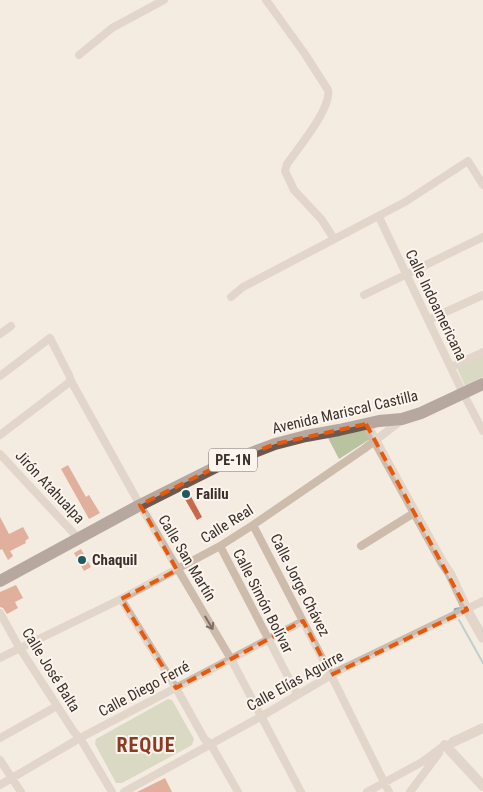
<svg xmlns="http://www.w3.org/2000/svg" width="483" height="792" font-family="'Roboto Condensed',sans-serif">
<rect width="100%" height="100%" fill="#f4ebe1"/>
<path fill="#b8c4a0" d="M483 356V377L465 386 457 368Z
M366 430 370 439 339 459 327 436Z
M168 699 172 700 194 739 192 745 122 783H116L95 744 96 739Z"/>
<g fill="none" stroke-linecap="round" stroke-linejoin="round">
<path stroke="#7fb0b2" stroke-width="2" d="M454 613 455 609 461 608
M459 620 483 663"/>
</g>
<path fill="#c8694b" d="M68 465 86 497 89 495 100 513 89 519 61 469Z
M188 491 202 517 197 520 182 494Z
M0 517 9 534 23 527 29 538 25 541 26 543 10 551 13 556 8 560 2 549 0 550Z
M81 549 91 567 84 571 74 553Z
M16 585 23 598 15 602 18 608 7 614 3 608 0 607V592Z
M165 778 172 792H137Z"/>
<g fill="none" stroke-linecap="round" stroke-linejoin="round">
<path stroke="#cdbbac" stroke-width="8" d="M266 0 305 54 328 90C332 108 298 148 287 164L285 171 294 190 322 220 334 239
M79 55 112 28 164 0
M379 217 463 393 483 431
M364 295 483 237
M231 297 243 287 405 202 468 161 483 185
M428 320 483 295
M0 334 11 326
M451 367 483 352
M0 376 50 338 69 375 71 381 140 505 231 659 301 792
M0 435 71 381
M0 454 79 539
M253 525 331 675 389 792
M220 546 297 694
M361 546 414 513
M121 599 176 688 205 740 210 743 238 792
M0 613 19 647 74 732 80 738 112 792
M0 658 121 599 220 546 253 525 364 449 402 420
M0 738 57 706
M0 760 21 792
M0 785 80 738 303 621
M124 792 262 716 338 671 483 601
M367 792 422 762 445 745
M410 792 439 753"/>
<path stroke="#cdbbac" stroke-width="10" d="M366 424 442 562 450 574 467 610 483 638
M453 742 483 728
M445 745 483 786"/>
<path stroke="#6c584f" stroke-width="12" d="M0 581 140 505 220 465 275 444 306 436 339 430 379 421 402 419 421 413 483 384"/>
</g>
<defs><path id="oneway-shaft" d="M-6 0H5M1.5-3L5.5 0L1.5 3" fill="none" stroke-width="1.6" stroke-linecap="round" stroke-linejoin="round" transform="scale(1.25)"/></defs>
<use stroke="#7d6f65" href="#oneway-shaft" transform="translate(209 623) rotate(59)"/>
<path d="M0 0H483V792H0ZM366 424 467 610 331 675 303 621 176 688 121 599 177 570 140 505 220 465 275 444Z" fill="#f4ebe1" fill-opacity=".55" fill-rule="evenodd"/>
<path fill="none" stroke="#e8590c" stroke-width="4" stroke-dasharray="10 6" stroke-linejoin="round" d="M366 424 467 610 331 675 303 621 176 688 121 599 177 570 140 505 220 465 275 444Z"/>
<g fill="#1f5a5e" stroke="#fbf5ee" stroke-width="2">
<circle cx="186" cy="494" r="5"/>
<circle cx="82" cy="560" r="5"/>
</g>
<g text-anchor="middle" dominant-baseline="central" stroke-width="4" stroke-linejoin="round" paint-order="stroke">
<rect fill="#fbf5ee" stroke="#756b66" stroke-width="1" x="209" y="448.5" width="48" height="23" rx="4"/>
<g font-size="14" font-weight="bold" fill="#3b302b">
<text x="233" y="460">PE-1N</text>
</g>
<g font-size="15" fill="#3b302b" stroke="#fbf5ee">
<text transform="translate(436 305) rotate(64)">Calle Indoamericana</text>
<text transform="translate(345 412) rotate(-13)">Avenida Mariscal Castilla</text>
<text transform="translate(50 487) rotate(47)">Jirón Atahualpa</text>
<text transform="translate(227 524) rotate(-32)">Calle Real</text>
<text transform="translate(187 558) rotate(59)">Calle San Martín</text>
<text transform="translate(300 585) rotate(63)">Calle Jorge Chávez</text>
<text transform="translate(263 601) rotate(63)">Calle Simón Bolívar</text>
<text transform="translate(51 670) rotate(58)">Calle José Balta</text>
<text transform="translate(295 681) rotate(-29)">Calle Elías Aguirre</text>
<text transform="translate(144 689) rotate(-28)">Calle Diego Ferré</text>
</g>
<g font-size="15" font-weight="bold" fill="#3b302b" stroke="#fbf5ee" text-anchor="start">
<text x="196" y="494">Falilu</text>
<text x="92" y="560">Chaquil</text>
</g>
<g font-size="20" font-weight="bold" letter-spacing="1" fill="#8c3b22" stroke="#fbf5ee">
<text x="146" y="745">REQUE</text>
</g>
</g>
</svg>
